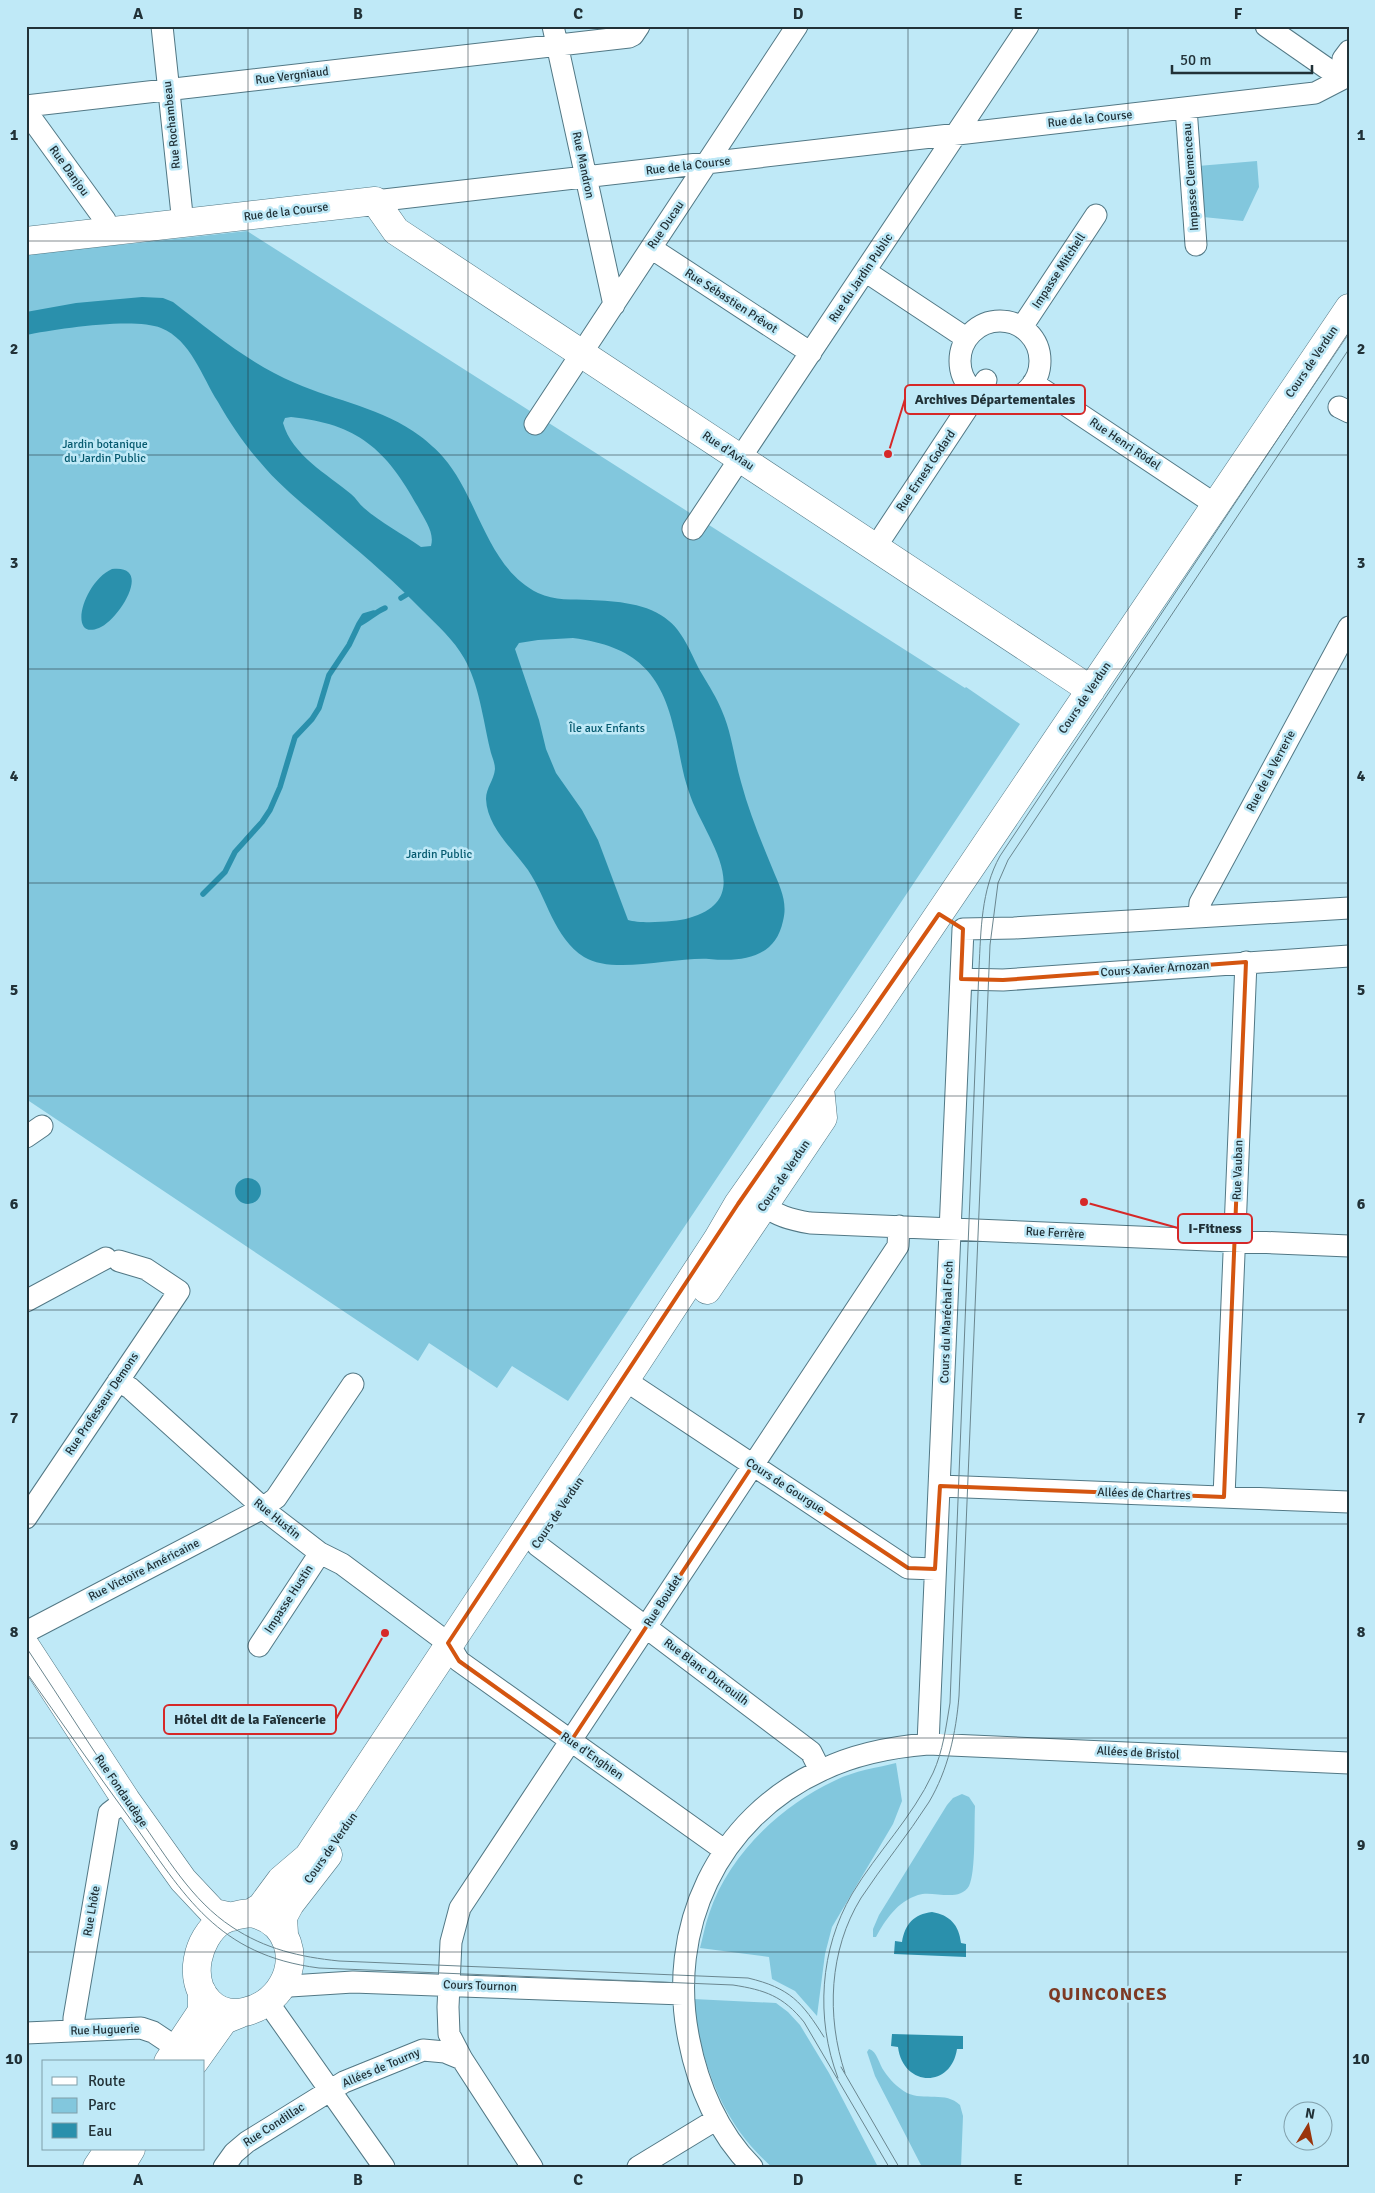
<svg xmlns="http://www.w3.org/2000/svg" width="1375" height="2193" font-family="Signika,sans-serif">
<rect width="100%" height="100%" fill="#bfe9f7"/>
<path fill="#82c7dd" d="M1257 161 1259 187 1243 221 1203 217 1198 166Z
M247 231 965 688 966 687 1020 724 568 1401 512 1366 497 1388 429 1343 418 1361 26 1099V253L118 241 120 245Z
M896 1763 902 1801 893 1824 832 1927 825 1954 817 2016 795 1991 772 1979 769 1957 700 1948C703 1937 705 1925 709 1914 728 1856 779 1807 834 1781 853 1771 876 1768 896 1763Z
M962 1794 969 1797 975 1806C974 1824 976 1872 969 1886 959 1903 933 1890 918 1895 897 1902 886 1919 876 1937H873V1929L879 1915 947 1805 953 1798Z
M693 1999 776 2003 788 2012 800 2025 829 2073 878 2167H772C722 2124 701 2063 693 1999Z
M869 2049C877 2051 879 2064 884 2071 889 2079 898 2088 907 2093 924 2101 946 2091 960 2105L963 2116 961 2167H922L875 2076 867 2052Z"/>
<path fill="#2a90ac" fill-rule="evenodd" d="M142 297 163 298 173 302C212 332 250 364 295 383 336 401 383 408 420 436 428 442 437 450 443 457 479 498 486 567 538 593 555 601 572 599 590 600 615 601 649 603 669 621 685 634 692 657 702 674 709 686 717 698 722 711 732 734 734 758 741 782 749 812 761 841 773 870 780 887 788 902 783 921 775 959 741 962 709 959 674 957 613 975 584 957 554 938 547 898 528 870 513 849 487 827 486 799 486 788 494 780 495 769 495 762 491 755 490 749 483 719 479 684 464 658 454 640 437 625 423 611 396 583 367 558 337 533 311 510 282 489 260 462 244 444 230 423 218 402 202 377 191 340 161 328 134 317 56 329 26 335V312L76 303ZM291 417C358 424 386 449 418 507 424 519 435 532 431 546L421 547C403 534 381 523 364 508 359 504 356 498 351 494 327 474 292 455 283 423L285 418ZM573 638C635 646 662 672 675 733 680 753 682 773 689 792 702 834 760 898 689 918 676 922 640 924 628 920L598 840 582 810 556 773 546 749 539 720 515 649 519 643 538 640Z
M112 569C154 564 119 620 99 628 67 641 83 582 112 569Z
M235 1191a13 13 0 1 1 26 0a13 13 0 1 1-26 0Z
M932 1912C950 1915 959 1925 961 1943L966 1944V1957L894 1954 895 1941 902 1942C905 1924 914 1914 932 1912Z
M892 2034 963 2036V2049H957C951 2089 903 2087 898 2047L891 2046Z"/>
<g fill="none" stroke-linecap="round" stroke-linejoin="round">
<path stroke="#2a90ac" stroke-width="5.5" d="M401 598 406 595
M359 624 364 616 374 613
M203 894 225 872 235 852 262 822 270 810 280 787 295 737 312 719 319 708 329 675 349 645 359 624C369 619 374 613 385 608"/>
<defs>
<path id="minor" d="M162 26 183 224
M553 26 614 305
M1266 26 1335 74 1349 78
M1346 77 1343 59 1349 51
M26 106 629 37 633 35 639 26
M1186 108 1196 245
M26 111 105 220 108 232
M375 201 1315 93 1346 77
M651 248 811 353
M865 271 966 338
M960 361a40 40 0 1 1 80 0a40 40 0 1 1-80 0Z
M1022 327 1096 215
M1033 383 1216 505
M1339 407 1349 412
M535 424 797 26
M693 529 1028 26
M875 548 986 380
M1199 916 1200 903 1349 627
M963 929 1014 928 1349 908
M961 979 1003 980 1349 956
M26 1137 42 1126
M765 1189C764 1193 763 1198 764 1201 767 1215 798 1221 810 1223L1349 1246
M26 1301 106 1258
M625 1380 908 1568 935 1569
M118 1381 130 1388 272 1516 320 1553 342 1564 448 1643 459 1661 724 1850
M940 1486 1349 1502
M1224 1497 1246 962
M26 1518 179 1291 146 1269 119 1261
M537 1545 811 1752 820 1770
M26 1632 263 1508 276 1498 353 1384
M259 1646 320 1553
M928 1744 963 929
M279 1990 290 1986 353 1982 683 1994
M267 2001 384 2167
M74 2031V2018L109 1813 126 1800
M26 2033 141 2028 153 2032 177 2048
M224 2167 234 2153 247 2142 344 2082 423 2050 445 2052 462 2059
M532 2167 462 2059 449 2034 448 2007 451 1942 460 1908 898 1246 899 1226
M638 2167 717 2119
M752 2167C718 2133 698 2086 689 2040 666 1929 717 1818 822 1770 855 1754 891 1747 928 1744L1349 1763"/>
<path id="major" d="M26 241 375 201 396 231 1091 690
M707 1290 823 1118 820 1087
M26 1647 126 1800 183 1880 214 1913 232 1917
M251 1913 261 1907 281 1880 308 1857 639 1359 717 1240 738 1204 868 1019 1349 308
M251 1913C288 1920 301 1960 279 1990 263 2011 229 2023 209 2002 187 1980 197 1938 221 1921 230 1916 240 1914 251 1913Z
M284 1934 283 1917 290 1904 328 1855
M168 2062 202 2011V1992
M194 2062 224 2020 239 2014
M97 2167 109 2149
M120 2167 131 2149"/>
</defs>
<use href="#minor" stroke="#527885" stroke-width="23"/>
<use href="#major" stroke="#527885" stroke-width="29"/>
<use href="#minor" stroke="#fff" stroke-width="21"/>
<use href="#major" stroke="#fff" stroke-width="28"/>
<path stroke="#6a868f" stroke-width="1" d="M26 1647C64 1704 100 1762 139 1818 167 1857 191 1900 232 1927 265 1949 300 1957 339 1961L748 1978C790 1988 802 2002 824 2037
M26 1672C61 1721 95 1771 131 1820 185 1896 217 1955 319 1968L733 1985C765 1990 783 1996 804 2022L889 2167
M841 2067 899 2167
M845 2073C826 2016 829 1950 861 1898 882 1866 908 1835 929 1802 948 1770 956 1733 959 1696L990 945 998 883 1008 860 1349 349
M838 2078C815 2018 820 1949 852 1894 877 1852 912 1818 933 1773 943 1751 946 1727 950 1703L979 968C981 930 981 890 1000 856L1349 332"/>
</g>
<path fill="none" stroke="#d45510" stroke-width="4" stroke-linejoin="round" d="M939 914 963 929 961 979 1003 980 1246 962 1224 1497 940 1486 935 1569 908 1568 753 1465 571 1741 459 1661 448 1643 738 1204Z"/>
<path fill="none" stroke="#213137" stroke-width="1" stroke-opacity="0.55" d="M248 26V2167M468 26V2167M688 26V2167M908 26V2167M1128 26V2167M26 241H1349M26 455H1349M26 669H1349M26 883H1349M26 1096H1349M26 1310H1349M26 1524H1349M26 1738H1349M26 1952H1349"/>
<g text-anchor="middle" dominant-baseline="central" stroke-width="5" stroke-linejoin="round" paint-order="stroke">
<g font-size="12" fill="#213137" stroke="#bfe9f7">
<text transform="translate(292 76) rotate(-7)">Rue Vergniaud</text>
<text transform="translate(1090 119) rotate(-6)">Rue de la Course</text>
<text transform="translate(172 125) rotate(-96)">Rue Rochambeau</text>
<text transform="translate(583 165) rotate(78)">Rue Mandron</text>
<text transform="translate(688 166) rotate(-7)">Rue de la Course</text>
<text transform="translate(69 171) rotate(54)">Rue Danjou</text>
<text transform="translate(1191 177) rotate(-94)">Impasse Clemenceau</text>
<text transform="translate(286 212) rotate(-7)">Rue de la Course</text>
<text transform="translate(666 225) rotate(-56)">Rue Ducau</text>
<text transform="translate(1059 271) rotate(-57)">Impasse Mitchell</text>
<text transform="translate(861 278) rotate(-56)">Rue du Jardin Public</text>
<text transform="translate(731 301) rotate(33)">Rue Sébastien Prêvot</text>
<text transform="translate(1312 362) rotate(-56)">Cours de Verdun</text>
<text transform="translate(1125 444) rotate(34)">Rue Henri Rödel</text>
<text transform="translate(728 451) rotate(34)">Rue d'Aviau</text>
<text transform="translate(926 471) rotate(-56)">Rue Ernest Godard</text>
<text transform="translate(1085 698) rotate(-56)">Cours de Verdun</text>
<text transform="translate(1271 771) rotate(-62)">Rue de la Verrerie</text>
<text transform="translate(1155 969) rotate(-4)">Cours Xavier Arnozan</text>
<text transform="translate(1238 1170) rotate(-88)">Rue Vauban</text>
<text transform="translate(784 1176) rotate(-56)">Cours de Verdun</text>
<text transform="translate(1055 1233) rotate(3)">Rue Ferrère</text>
<text transform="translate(947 1322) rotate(-88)">Cours du Maréchal Foch</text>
<text transform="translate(102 1404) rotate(-56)">Rue Professeur Demons</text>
<text transform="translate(785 1486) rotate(33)">Cours de Gourgue</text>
<text transform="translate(1144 1494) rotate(2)">Allées de Chartres</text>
<text transform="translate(558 1513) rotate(-56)">Cours de Verdun</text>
<text transform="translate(277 1519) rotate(39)">Rue Hustin</text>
<text transform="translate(144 1570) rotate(-27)">Rue Victoire Américaine</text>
<text transform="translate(289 1599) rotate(-57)">Impasse Hustin</text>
<text transform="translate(663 1601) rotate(-57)">Rue Boudet</text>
<text transform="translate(706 1672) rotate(37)">Rue Blanc Dutrouilh</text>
<text transform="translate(1138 1753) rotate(3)">Allées de Bristol</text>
<text transform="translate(592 1756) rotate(35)">Rue d'Enghien</text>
<text transform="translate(121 1791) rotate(56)">Rue Fondaudège</text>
<text transform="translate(331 1848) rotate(-55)">Cours de Verdun</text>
<text transform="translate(92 1911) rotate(-80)">Rue Lhôte</text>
<text transform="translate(480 1986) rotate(2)">Cours Tournon</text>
<text transform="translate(105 2030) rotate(-2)">Rue Huguerie</text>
<text transform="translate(381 2068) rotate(-23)">Allées de Tourny</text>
<text transform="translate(274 2125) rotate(-33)">Rue Condillac</text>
</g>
<g font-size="12" fill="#065a6f" stroke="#bfe9f7">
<text x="105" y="444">Jardin botanique<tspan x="105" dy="14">du Jardin Public</tspan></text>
<text x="607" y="728">Île aux Enfants</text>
<text x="439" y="854">Jardin Public</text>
</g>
<g font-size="18" font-weight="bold" letter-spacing="1" fill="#7d3a24" stroke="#bfe9f7">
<text x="1108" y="1994">QUINCONCES</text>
</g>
</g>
<path fill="none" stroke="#d62828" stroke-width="2" d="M888 454L905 399M1084 1202L1178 1228M385 1633L336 1719"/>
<g fill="#d62828" stroke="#bfe9f7" stroke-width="2">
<circle cx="888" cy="454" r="5"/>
<circle cx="1084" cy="1202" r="5"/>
<circle cx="385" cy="1633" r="5"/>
</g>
<g fill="#bfe9f7" stroke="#d62828" stroke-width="2">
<rect x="905" y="385" width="180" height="29" rx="5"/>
<rect x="1178" y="1214" width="74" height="29" rx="5"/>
<rect x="164" y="1705" width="172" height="29" rx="5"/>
</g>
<g font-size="14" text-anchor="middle" font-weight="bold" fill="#213137">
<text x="995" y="404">Archives Départementales</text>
<text x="1215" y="1233">I-Fitness</text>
<text x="250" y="1724">Hôtel dit de la Faïencerie</text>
</g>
<rect width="1375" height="2193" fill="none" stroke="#bfe9f7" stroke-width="55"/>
<rect x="42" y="2060" width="162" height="90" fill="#bfe9f7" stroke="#809faa"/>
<rect x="52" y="2077" width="25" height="8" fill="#ffffff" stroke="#809faa"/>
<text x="88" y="2086" font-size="15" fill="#213137">Route</text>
<rect x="52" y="2098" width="25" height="15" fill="#82c7dd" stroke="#809faa"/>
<text x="88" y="2110" font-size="15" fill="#213137">Parc</text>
<rect x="52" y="2123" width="25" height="15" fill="#2a90ac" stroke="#809faa"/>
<text x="88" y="2136" font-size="15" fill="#213137">Eau</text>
<g transform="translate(1308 2126) rotate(10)"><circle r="24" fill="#bfe9f7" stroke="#809faa"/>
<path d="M0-4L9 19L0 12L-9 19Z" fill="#9a350c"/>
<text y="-8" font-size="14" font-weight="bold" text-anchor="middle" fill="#213137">N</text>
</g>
<path d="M1172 65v8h140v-8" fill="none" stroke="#213137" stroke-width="2.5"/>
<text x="1180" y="65" font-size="15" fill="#213137" stroke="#bfe9f7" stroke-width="4" paint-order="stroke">50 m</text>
<rect x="28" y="28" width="1320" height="2138" fill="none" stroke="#213137" stroke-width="2"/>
<g font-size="16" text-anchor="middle" font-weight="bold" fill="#213137">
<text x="138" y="19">A</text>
<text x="358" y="19">B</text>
<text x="578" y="19">C</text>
<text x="798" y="19">D</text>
<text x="1018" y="19">E</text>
<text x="1238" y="19">F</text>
<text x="14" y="140">1</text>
<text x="1361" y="140">1</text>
<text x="14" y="354">2</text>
<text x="1361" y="354">2</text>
<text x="14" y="568">3</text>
<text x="1361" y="568">3</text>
<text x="14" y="781">4</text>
<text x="1361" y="781">4</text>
<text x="14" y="995">5</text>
<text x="1361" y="995">5</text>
<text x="14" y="1209">6</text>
<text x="1361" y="1209">6</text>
<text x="14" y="1423">7</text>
<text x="1361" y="1423">7</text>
<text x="14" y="1637">8</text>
<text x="1361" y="1637">8</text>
<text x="14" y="1850">9</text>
<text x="1361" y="1850">9</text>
<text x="14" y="2064">10</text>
<text x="1361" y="2064">10</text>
<text x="138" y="2185">A</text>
<text x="358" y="2185">B</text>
<text x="578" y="2185">C</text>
<text x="798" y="2185">D</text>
<text x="1018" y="2185">E</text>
<text x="1238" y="2185">F</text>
</g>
</svg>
